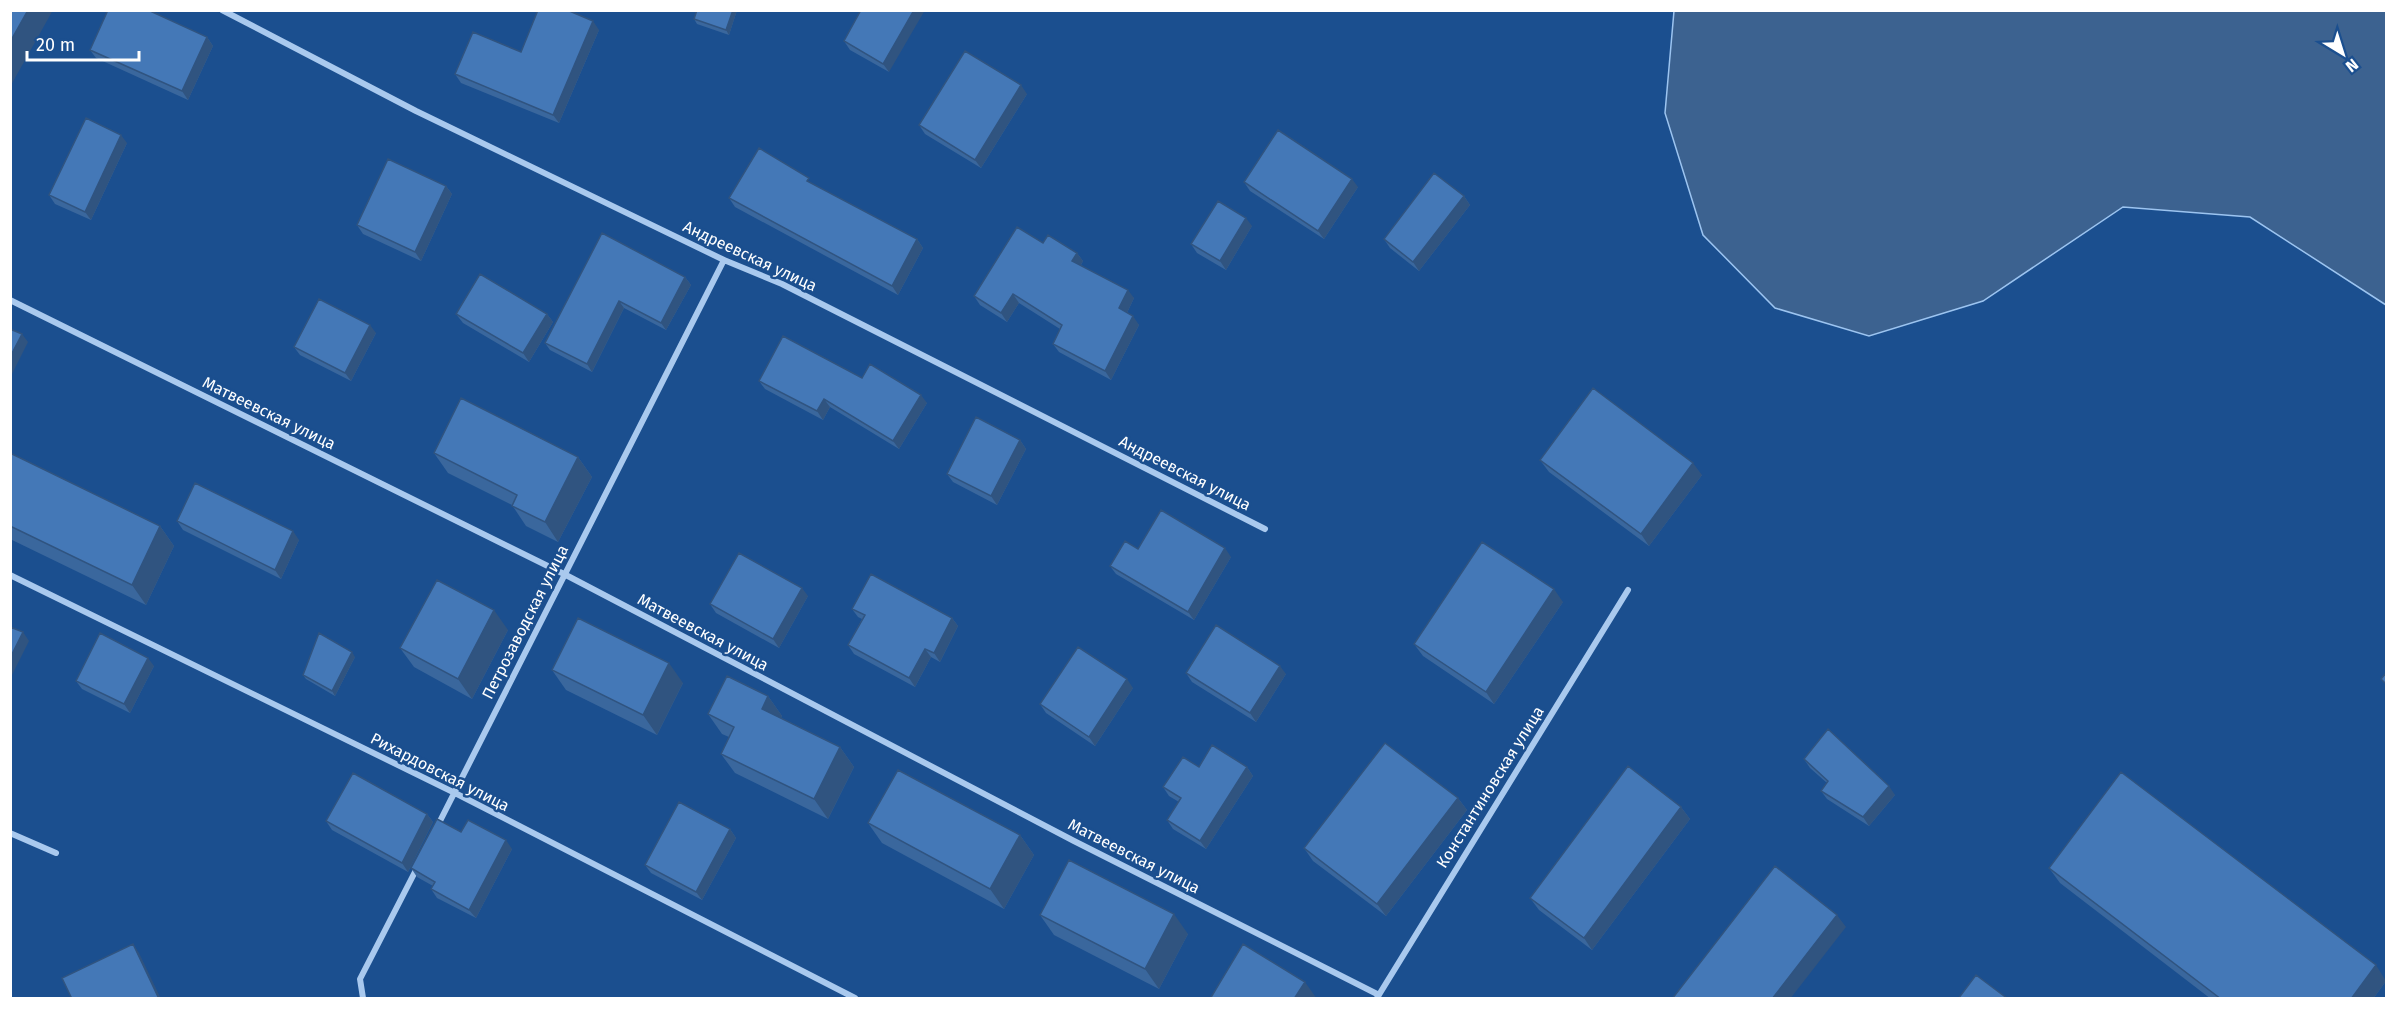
<svg xmlns="http://www.w3.org/2000/svg" width="2397" height="1009" font-family="'Fira Sans',sans-serif">
<rect width="100%" height="100%" fill="#1b4f8f"/>
<path fill="#3c6290" stroke="#9cc4f0" stroke-width="1.5" d="M1674 11H2386V305L2250 217 2123 207 1983 301 1869 336 1775 308 1703 235 1665 113Z"/>
<g fill="none" stroke-linecap="round" stroke-linejoin="round">
<path stroke="#a9c9ee" stroke-width="6" d="M222 10 416 111 724 260 782 284 1265 529
M10 300 564 574 1074 841 1379 995
M10 575 455 793 855 998
M437 827 724 260
M10 833 56 853
M363 998 360 979 418 866
M1377 998 1628 590"/>
</g>
<path fill="#3a679d" d="M697 10H737L729 35 697 24 694 19Z
M861 10 889 72 850 50 844 41Z
M599 30 559 123 461 83 455 74Z
M207 37 213 46 188 100 96 58 90 50Z
M1027 94 981 168 925 134 919 125Z
M127 143 91 220 55 204 49 195Z
M1244 182 1358 187 1324 239 1250 191Z
M813 184 917 239 923 248 898 295 735 207 729 198Z
M446 186 452 194 421 261 363 234 357 225Z
M1464 196 1470 205 1419 271 1390 248 1384 239Z
M1252 226 1226 270 1197 253 1191 244Z
M602 233 685 277 691 285 666 330 624 308 592 372 550 350 545 343Z
M1043 243 1077 253 1083 261 1081 265 1134 298 1127 313 1139 325 1111 380 1059 352 1053 344 1060 329 1019 303 1007 322 980 305 974 296Z
M456 314H547L553 322 529 362 463 323Z
M376 333 351 381 300 355 294 347Z
M862 378 927 403 899 449 830 407 823 420 765 389 759 381Z
M1020 440 1026 449 997 505 953 482 947 474Z
M10 453 160 526 174 546 146 605 10 539Z
M434 453 578 457 592 477 558 542 526 526 512 505 448 473Z
M1540 460 1702 475 1649 546 1549 472Z
M177 521 299 540 281 579 183 530Z
M1138 549 1231 557 1194 620 1116 574 1110 566Z
M808 596 779 648 716 613 710 604Z
M1563 602 1494 704 1423 656 1414 644Z
M852 609 952 618 958 626 940 662 931 657 915 687 854 654 848 645 862 619 858 617Z
M508 630 472 699 414 667 400 648Z
M355 657 335 696 306 679 303 675Z
M154 666 130 713 82 689 76 681Z
M552 670 683 683 657 735 566 690Z
M1186 673 1286 674 1256 722 1192 682Z
M1133 688 1095 746 1046 713 1040 704Z
M768 696 782 716 781 718 840 747 854 767 828 819 735 773 721 754 729 737 722 734 708 714Z
M1804 759 1895 795 1869 826 1827 799 1821 791 1827 783 1810 768Z
M1199 767H1247L1253 776 1206 849 1173 829 1167 820 1179 802 1169 796 1163 787Z
M1458 798 1467 810 1386 916 1313 861 1304 848Z
M1681 807 1690 819 1592 950 1539 910 1530 898Z
M427 814 433 822 408 872 332 830 326 821Z
M868 823 1020 835 1034 855 1004 909 882 843Z
M730 829 736 838 702 900 651 873 645 865Z
M512 849 476 918 437 898 431 889 433 886 417 877 411 868Z
M2049 868 2386 981 2373 999H2211L2060 883Z
M1040 915 1188 934 1159 989 1054 935Z"/>
<path fill="#305480" d="M28 10H53L10 87V42Z
M733 10H737L729 35 726 30Z
M914 10H925L889 72 883 64Z
M593 21 599 30 559 123 553 115Z
M207 37 213 46 188 100 182 91Z
M1021 85 1027 94 981 168 975 160Z
M121 135 127 143 91 220 85 212Z
M1352 179 1358 187 1324 239 1318 231Z
M446 186 452 194 421 261 415 252Z
M1464 196 1470 205 1419 271 1413 262Z
M1246 218 1252 226 1226 270 1220 261Z
M917 239 923 248 898 295 892 286Z
M1077 253 1083 261 1078 270 1072 261Z
M685 277 691 285 666 330 661 323Z
M1128 290 1134 298 1125 317 1119 308Z
M1013 294 1019 303 1007 322 1001 313Z
M619 301 624 308 592 372 587 364Z
M547 314 553 322 529 362 523 353Z
M1133 316 1139 325 1111 380 1105 371Z
M370 325 376 333 351 381 345 373Z
M22 334 28 342 10 378V357Z
M921 395 927 403 899 449 893 441Z
M824 399 830 407 823 420 817 411Z
M1020 440 1026 449 997 505 991 496Z
M578 457 592 477 558 542 545 522Z
M1693 463 1702 475 1649 546 1641 534Z
M160 526 174 546 146 605 132 585Z
M293 531 299 540 281 579 275 570Z
M1225 548 1231 557 1194 620 1188 612Z
M802 588 808 596 779 648 773 639Z
M1554 589 1563 602 1494 704 1486 692Z
M494 610 508 630 472 699 458 679Z
M952 618 958 626 940 662 934 653Z
M23 632 29 641 10 679V658Z
M925 649 931 657 915 687 909 678Z
M352 652 355 657 335 696 332 691Z
M148 658 154 666 130 713 124 704Z
M669 663 683 683 657 735 643 715Z
M1280 666 1286 674 1256 722 1250 713Z
M1127 679 1133 688 1095 746 1089 737Z
M768 696 782 716 776 728 762 709Z
M840 747 854 767 828 819 814 799Z
M1247 767 1253 776 1206 849 1200 841Z
M1889 786 1895 795 1869 826 1863 817Z
M1458 798 1467 810 1386 916 1377 904Z
M1681 807 1690 819 1592 950 1584 938Z
M427 814 433 822 408 872 402 863Z
M730 829 736 838 702 900 696 892Z
M1020 835 1034 855 1004 909 990 889Z
M506 840 512 849 476 918 469 910Z
M1174 914 1188 934 1159 989 1145 969Z
M1837 915 1846 927 1790 999H1772Z
M133 944 139 953 161 999H159Z
M2376 965 2386 981 2373 999H2351Z
M1305 982 1317 999H1294Z"/>
<path fill="#4478b7" stroke="#305480" stroke-width="1.5" d="M10 10H28L10 42Z
M108 10H148L207 37 182 91 90 50Z
M538 10H567L593 21 553 115 455 74 473 32 521 52Z
M697 10H733L726 30 694 19Z
M861 10H914L883 64 844 41Z
M965 51 1021 85 975 160 919 125Z
M86 118 121 135 85 212 49 195Z
M1278 130 1352 179 1318 231 1244 182Z
M759 148 809 178 807 181 917 239 892 286 729 198Z
M388 159 446 186 415 252 357 225Z
M1434 173 1464 196 1413 262 1384 239Z
M1218 201 1246 218 1220 261 1191 244Z
M1017 227 1043 243 1048 235 1077 253 1072 261 1128 290 1119 308 1133 316 1105 371 1053 344 1062 325 1013 294 1001 313 974 296Z
M602 233 685 277 661 323 619 301 587 364 545 343Z
M480 274 547 314 523 353 456 314Z
M319 299 370 325 345 373 294 347Z
M10 329 22 334 10 357Z
M783 336 862 378 870 364 921 395 893 441 824 399 817 411 759 381Z
M1593 388 1693 463 1641 534 1540 460Z
M461 398 578 457 545 522 512 506 517 495 434 453Z
M976 417 1020 440 991 496 947 474Z
M10 453 160 526 132 585 10 526Z
M195 483 293 531 275 570 177 521Z
M1161 510 1225 548 1188 612 1110 566 1125 541 1138 549Z
M1482 542 1554 589 1486 692 1414 644Z
M739 553 802 588 773 639 710 604Z
M871 574 952 618 934 653 925 649 909 678 848 645 865 615 852 609Z
M437 580 494 610 458 679 400 648Z
M578 618 669 663 643 715 552 670Z
M1216 625 1280 666 1250 713 1186 673Z
M10 627 23 632 10 658Z
M100 633 148 658 124 704 76 681Z
M319 633 352 652 332 691 303 675Z
M1078 647 1127 679 1089 737 1040 704Z
M2386 673V684L2381 679Z
M727 676 768 696 762 709 840 747 814 799 721 754 734 727 708 714Z
M1828 729 1889 786 1863 817 1821 791 1828 781 1804 759Z
M1385 743 1458 798 1377 904 1304 848Z
M1212 745 1247 767 1200 841 1167 820 1181 798 1163 787 1183 757 1199 767Z
M1628 766 1681 807 1584 938 1530 898Z
M898 770 1020 835 990 889 868 823Z
M2121 772 2376 965 2351 999H2221L2049 868Z
M353 773 427 814 402 863 326 821Z
M679 802 730 829 696 892 645 865Z
M437 819 461 832 468 820 506 840 469 910 431 889 435 882 411 868Z
M1069 860 1174 914 1145 969 1040 915Z
M1775 866 1837 915 1772 999H1672Z
M133 944 159 999H72L62 978Z
M1243 944 1305 982 1294 999H1210Z
M1976 975 2008 999H1958Z"/>
<g text-anchor="middle" dominant-baseline="central" stroke-width="5" stroke-linejoin="round" paint-order="stroke">
<g font-size="16" fill="#fff" stroke="#1b4f8f">
<text transform="translate(750 256) rotate(25)">Андреевская улица</text>
<text transform="translate(269 413) rotate(26)">Матвеевская улица</text>
<text transform="translate(1185 473) rotate(27)">Андреевская улица</text>
<text transform="translate(525 622) rotate(-63)">Петрозаводская улица</text>
<text transform="translate(703 632) rotate(28)">Матвеевская улица</text>
<text transform="translate(440 772) rotate(27)">Рихардовская улица</text>
<text transform="translate(1490 787) rotate(-58)">Константиновская улица</text>
<text transform="translate(1134 856) rotate(27)">Матвеевская улица</text>
</g>
</g>
<rect width="2397" height="1009" fill="none" stroke="#ffffff" stroke-width="24"/>
<g transform="translate(2343 54) rotate(142)" stroke="#1b4f8f" stroke-width="4.5" paint-order="stroke">
<path d="M0-4.5L10 22L0 15L-10 22Z" fill="#ffffff"/>
<text y="-9" font-size="16" font-weight="bold" text-anchor="middle" fill="#ffffff">N</text>
</g>
<path d="M27 51v9h112v-9" fill="none" stroke="#ffffff" stroke-width="3"/>
<text x="36" y="51" font-size="18" fill="#ffffff" stroke="#1b4f8f" stroke-width="4.5" paint-order="stroke">20 m</text>
</svg>
